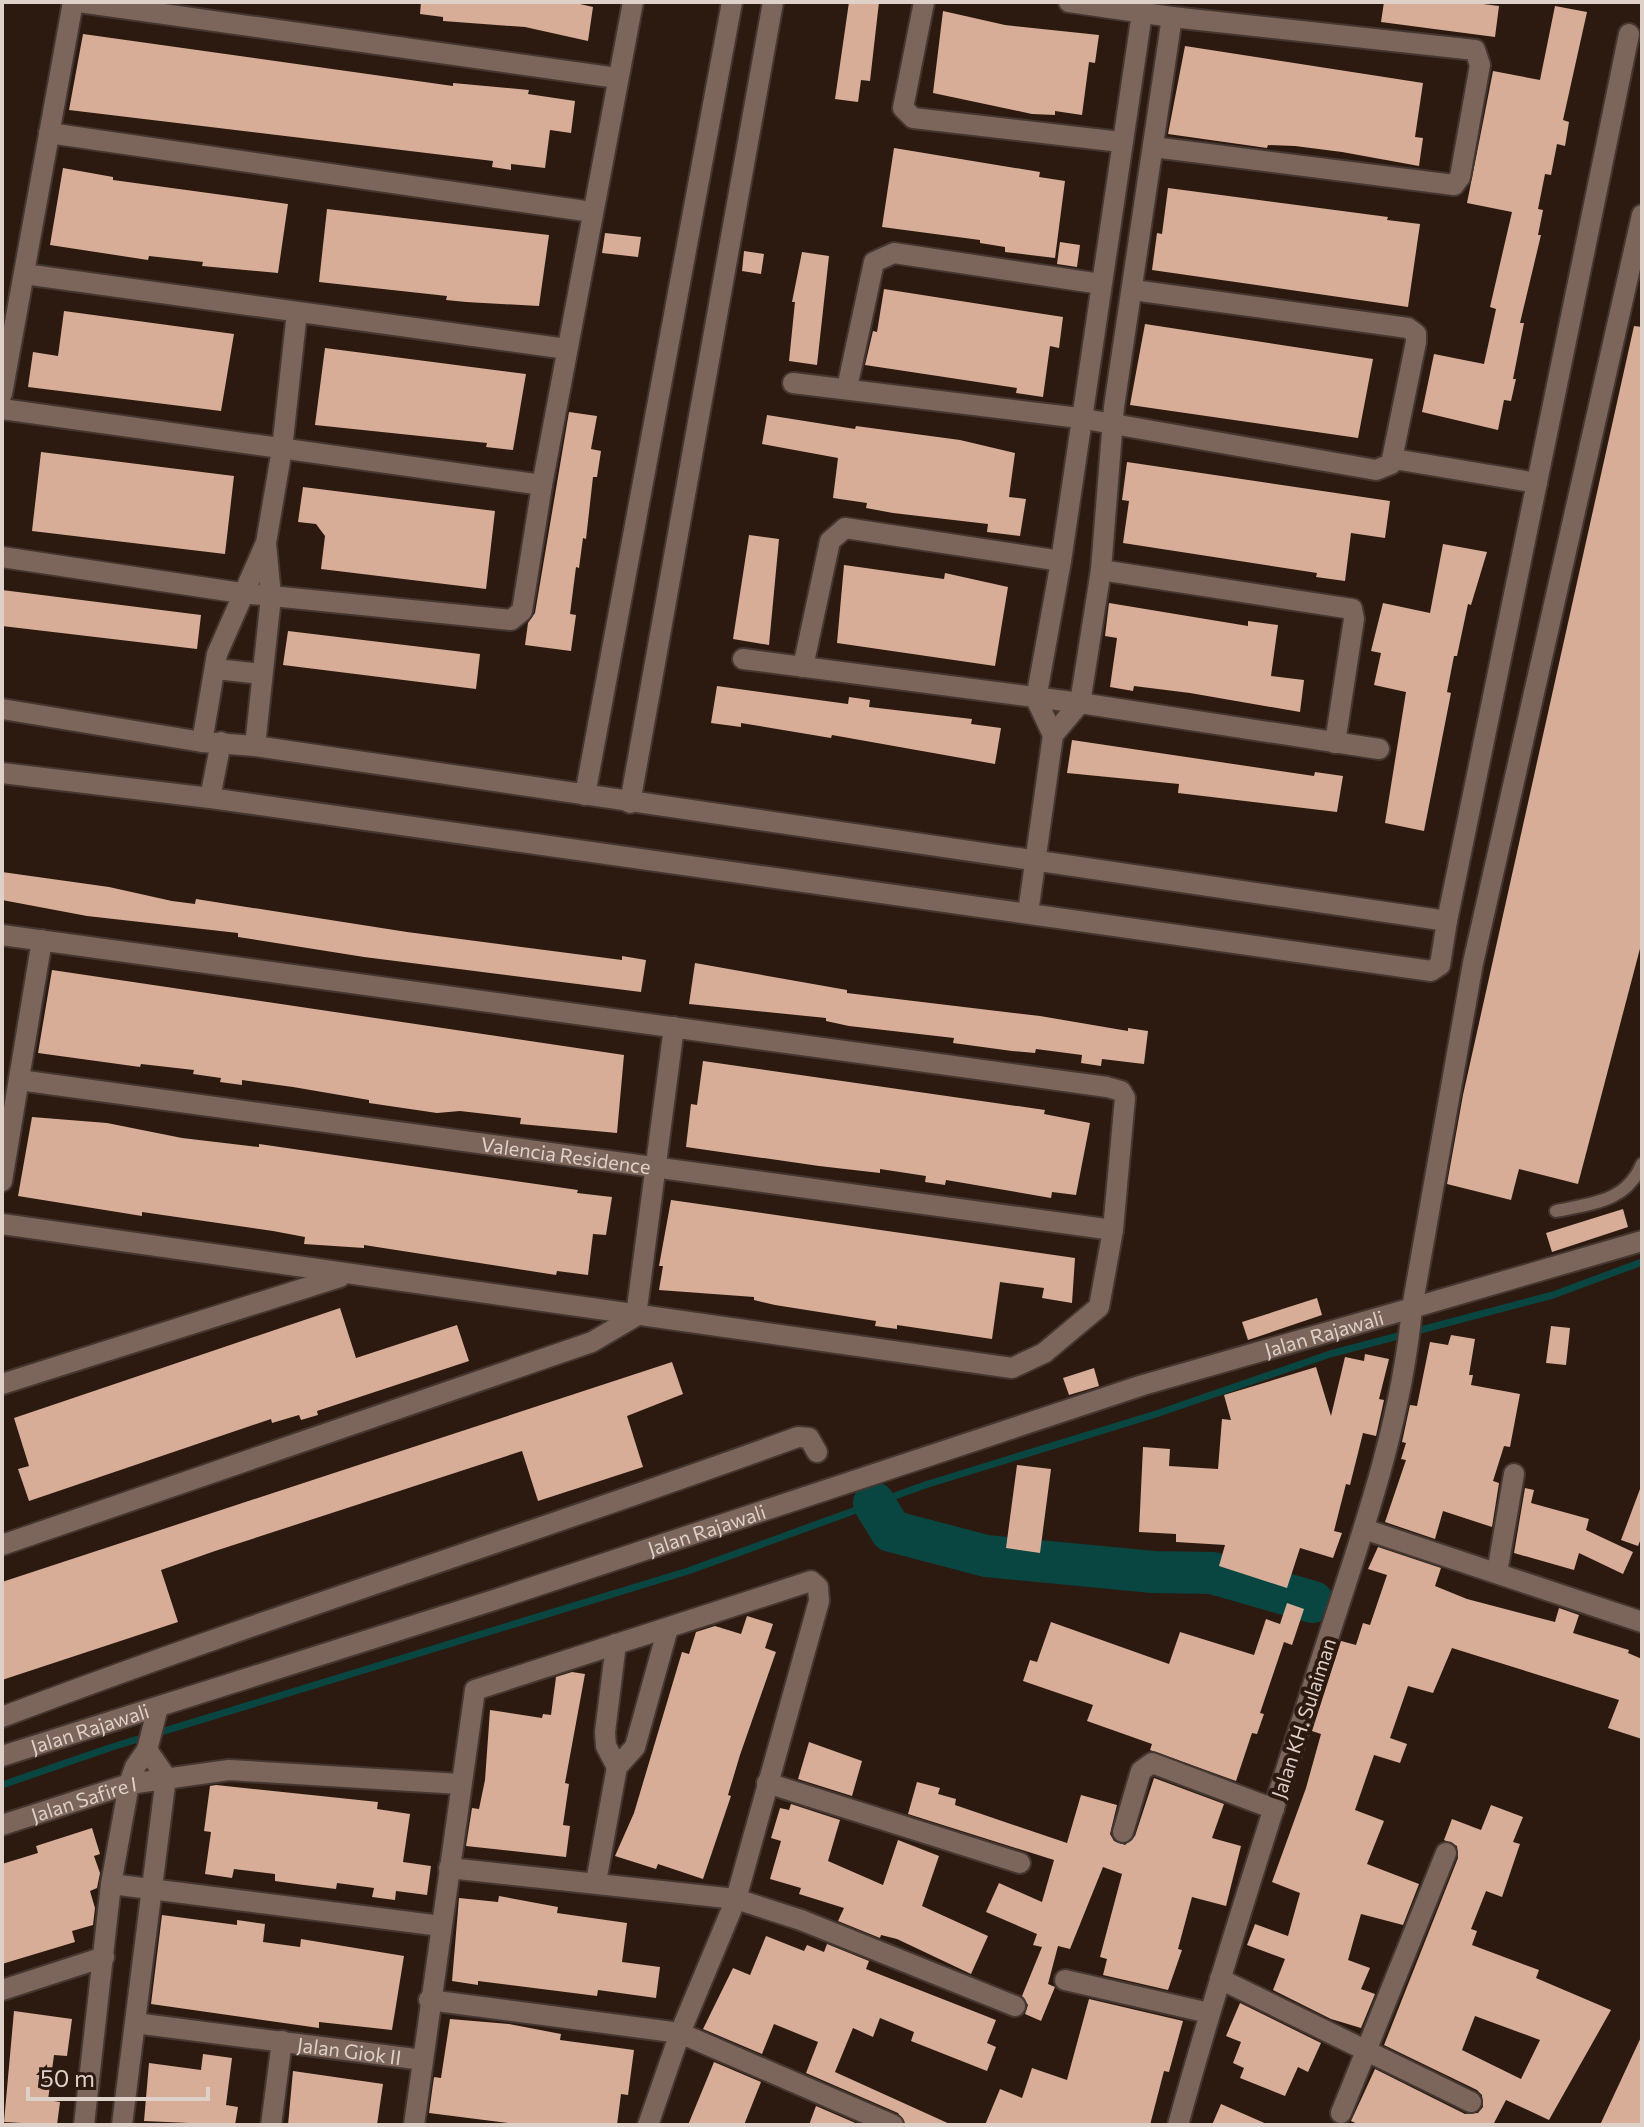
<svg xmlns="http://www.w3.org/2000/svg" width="1644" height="2127" font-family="Commissioner,sans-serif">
<rect width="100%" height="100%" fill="#2c1a10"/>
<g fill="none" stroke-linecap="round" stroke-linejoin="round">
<path stroke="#094642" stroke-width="7" d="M2 1785 112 1747 688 1571 925 1485 1156 1414 1330 1354 1553 1295 1642 1262"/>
<path stroke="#094642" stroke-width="42" d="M874 1503 891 1531 986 1556 1153 1572 1212 1573 1313 1602"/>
</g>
<path fill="#d7ad98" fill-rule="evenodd" d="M421 2H571L593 7 588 41 525 27 443 21V17L420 14Z
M849 2H879L870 81 861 80 858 102 835 99Z
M1384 2H1467L1499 6 1495 37 1381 22Z
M1555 6 1587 12 1563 120 1569 122 1565 146 1557 144 1551 175 1545 174 1538 209 1543 210 1538 235H1541L1520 323H1524L1513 379H1516L1511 401 1504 400 1498 430 1422 412 1434 354 1484 364 1496 309 1490 307 1512 212 1467 203 1485 112 1493 71 1540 80Z
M943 11 1005 25 1099 35 1095 63 1089 62 1082 115 1055 111V115L1032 114 933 93Z
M83 34 453 86V83L529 90 528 94 575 101 571 133 550 130 545 168 511 164V170L492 167 493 161 69 110Z
M1185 46 1423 83 1415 137 1423 138 1419 166 1342 152 1295 146 1268 145 1267 148 1168 134Z
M894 148 1040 172 1039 177 1065 181 1055 258 1005 252V247L980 243V240L882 227Z
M63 168 113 177V180L288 204 278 273 202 266 203 262 149 256 148 260 50 245Z
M1168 188 1388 217 1387 220 1420 224 1408 307 1152 270 1157 233 1162 234Z
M327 209 549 235 539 306 466 302 446 300 447 296 319 282Z
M605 233 641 237 638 257 602 253Z
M1060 242 1080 245 1077 267 1057 264Z
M744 251 764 254 761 274 742 271Z
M802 252 829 256 817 365 789 361 795 302H792Z
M884 289 1063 317 1059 348 1050 346 1043 397 1016 393 1017 388 865 365 873 331 877 332Z
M64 311 234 334 221 411 28 387 33 352 58 356Z
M1145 324 1373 359 1358 438 1130 405Z
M1634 326 1642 327V941L1578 1184 1519 1169 1511 1200 1447 1184 1463 1095Z
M325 348 526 374 513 450 486 447 487 443 315 425Z
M569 412 597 416 591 449 601 451 597 477H593L586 539 583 538 579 568 576 567 570 614 576 615 571 651 525 645 528 623 535 613Z
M767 415 855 429 856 426 960 440 1015 453 1009 497 1026 499 1020 536 987 532 988 524 893 513 866 508 867 503 833 498 838 458 762 444Z
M41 452 234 476 225 554 32 531Z
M1127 462 1390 501 1385 538 1351 533 1345 581 1316 577 1317 573 1123 543 1129 501 1122 500Z
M303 487 495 511 486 589 321 569 325 536 316 524 298 522Z
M749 535 779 539 769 645 733 639Z
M1443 544 1487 552 1471 605 1468 604 1457 656H1454L1447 692 1451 693 1424 831 1385 823 1406 692 1374 685 1381 653 1371 651 1383 603 1430 613Z
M844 565 944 579 945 573 1008 587 995 666 837 643Z
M2 590 201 615 197 649 2 626Z
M1109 603 1248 626V621L1278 625 1271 676 1304 680 1300 712 1190 693 1134 686 1133 691 1110 687 1117 638 1105 636Z
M288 631 480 654 476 689 283 665Z
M717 686 848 704 849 697 870 700 869 707 972 719 971 724 1001 728 995 764 832 735 831 738 741 723V727L711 723Z
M1072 740 1314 776 1315 772 1343 776 1337 812 1178 793 1179 784 1067 773Z
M2 872 109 887 172 901 195 904 196 899 407 932 622 960V956L646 960 641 992 364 957 238 937V933L87 916 2 900Z
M695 963 847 990V993L1040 1016 1128 1031V1028L1148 1031 1144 1064 1102 1059 1101 1066 1081 1063 1082 1055 1036 1049 1035 1053 1012 1051 953 1043 954 1038 849 1026 826 1021V1018L689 1004Z
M52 970 624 1055 617 1133 520 1124 521 1118 460 1111 437 1113 369 1103V1100L293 1087 242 1080V1085L220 1082 221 1078 193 1074 194 1070 141 1064 140 1067 38 1053Z
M703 1061 1045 1110 1044 1114 1090 1123 1076 1195 1052 1192 1051 1198 946 1180 945 1185 925 1182 926 1176 880 1169V1173L819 1166 686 1147 691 1104 697 1105Z
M32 1117 107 1123 182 1138 259 1147V1144L578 1190 577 1193 612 1197 606 1235 593 1234 588 1275 557 1271 556 1275 364 1245V1248L304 1244 305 1237 273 1231 142 1212V1216L18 1196Z
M671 1200 1075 1258 1072 1303 1042 1298 1044 1288 1000 1282 992 1339 897 1325V1329L875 1326 876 1321 775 1305 754 1300V1297L659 1290 663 1266H659Z
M1623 1209 1628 1227 1552 1252 1546 1233Z
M1317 1298 1322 1315 1248 1340 1242 1322Z
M340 1308 356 1358 457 1325 469 1361 317 1411 318 1415 301 1420 299 1415 272 1423 271 1419 29 1501 18 1469 29 1466 14 1418Z
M1551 1326 1570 1328 1566 1365 1546 1363Z
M1451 1335 1475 1339 1469 1375H1473L1471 1385 1520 1394 1510 1447 1504 1446 1493 1481 1499 1483 1492 1527 1443 1511 1435 1539 1385 1522 1406 1460 1401 1459 1406 1443 1402 1442 1410 1405 1417 1406 1430 1342 1448 1345Z
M1365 1354 1389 1359 1379 1399 1384 1400 1376 1436 1363 1433 1350 1485 1346 1484 1334 1531 1342 1533 1333 1558 1300 1548 1287 1588 1219 1566 1225 1545 1176 1542V1534L1139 1532 1143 1447 1170 1449 1169 1466 1218 1469 1222 1419 1231 1420 1224 1395 1316 1367 1331 1416 1345 1357 1364 1361Z
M672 1362 683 1394 627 1416 643 1467 538 1501 522 1451 215 1551 161 1570 178 1622 2 1680V1582Z
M1094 1368 1099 1386 1069 1395 1063 1378Z
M1017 1465 1051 1469 1040 1553 1006 1548Z
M1525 1488 1534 1490 1531 1503 1589 1519 1586 1530 1633 1552 1623 1574 1579 1553 1574 1570 1514 1553Z
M1640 1489 1642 1536 1638 1546 1621 1540Z
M1378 1547 1441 1568 1435 1586 1467 1599 1555 1622 1559 1608 1579 1615 1573 1633 1629 1650 1628 1653 1642 1659V1739L1608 1728 1619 1700 1452 1648 1433 1693 1408 1686 1390 1738 1407 1744 1400 1763 1374 1755 1355 1810 1384 1821 1367 1864 1419 1884 1403 1925 1361 1914 1348 1960 1370 1968 1361 1989 1375 1994 1361 2028 1331 2019 1273 1990 1285 1959 1247 1945 1255 1924 1288 1936 1300 1893 1272 1882 1306 1788 1321 1734 1312 1731 1341 1641 1356 1645 1363 1623 1370 1625 1387 1575 1368 1569Z
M1287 1603 1304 1609 1292 1645 1284 1642 1260 1713 1264 1714 1257 1734 1252 1733 1236 1781 1150 1750 1152 1744 1087 1721 1093 1705 1023 1681 1030 1660 1037 1662 1051 1622 1169 1664 1180 1632 1254 1655 1266 1619 1280 1624Z
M747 1616 773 1624 765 1648 776 1652 740 1755 728 1795 731 1796 703 1879 658 1864 656 1869 615 1856 634 1813 682 1652 689 1654 696 1632 715 1626 741 1634Z
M572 1672 585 1674 565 1783 569 1784 563 1825 570 1826 566 1857 466 1846 472 1808 479 1809 485 1780 490 1710 542 1718 543 1714 551 1715 556 1677Z
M809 1742 862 1761 852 1796 798 1779Z
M1154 1778 1224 1804 1212 1838 1241 1846 1226 1906 1192 1897 1178 1949 1182 1950 1168 1990 1103 1975 1107 1959 1100 1957 1122 1874 1103 1867 1070 1949 1058 1946 1048 1984 1055 1987 1041 2021 1025 2014 1028 2005 1022 1996 1042 1947 1033 1945 1037 1934 986 1912 999 1883 1042 1902 1054 1860 908 1814 917 1782 940 1788 938 1794 956 1799 955 1805 1067 1843 1081 1795 1117 1805 1110 1834 1114 1841 1125 1845 1135 1836Z
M216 1785 378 1802 377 1809 410 1814 403 1862 431 1866 427 1895 396 1891 395 1900 372 1897 374 1888 337 1883 336 1889 304 1885 275 1881V1874L234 1869 232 1878 205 1874 211 1832 204 1831 210 1786Z
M791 1804 840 1820 828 1861 883 1885 898 1840 939 1856 922 1906 988 1936 971 1974 897 1939 881 1935 880 1938 838 1921 844 1908 799 1894 801 1888 770 1879 781 1841 771 1838 780 1808 789 1810Z
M1491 1805 1523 1817 1513 1842 1520 1844 1502 1897 1486 1891 1471 1929 1477 1931 1472 1945 1539 1970 1536 1978 1611 2010 1549 2120 1506 2100 1493 2125H1360L1351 2121 1375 2069 1465 2114 1478 2113 1483 2107 1482 2095 1477 2090 1384 2045 1458 1858 1457 1846 1444 1840 1452 1819 1481 1830ZM1475 2016 1540 2040 1521 2079 1462 2050Z
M92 1828 100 1854 94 1856 100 1873 97 1888 90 1891 95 1908 93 1925 72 1931 75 1942 2 1964V1864L38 1853 36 1846Z
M499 1896 558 1907 557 1913 627 1923 622 1962 660 1967 656 1998 598 1990 597 1996 478 1981V1985L452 1981 459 1898 498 1902Z
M162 1915 237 1925V1920L265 1924 263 1942 300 1947 301 1939 404 1956 392 2030 319 2022V2028L151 2004Z
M766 1936 804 1951 807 1945 824 1952 827 1944 869 1961 866 1969 996 2020 987 2043 996 2047 987 2071 911 2041 914 2032 880 2018 873 2037 853 2028 835 2072 952 2125H906L898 2113 806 2073 818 2042 774 2024 762 2054 703 2029 733 1968 750 1975Z
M1089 1999 1183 2021 1169 2072 1164 2071 1150 2125H985L1000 2089 1022 2098 1032 2068 1067 2080Z
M1240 2003 1321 2043 1308 2072 1298 2067 1285 2096 1240 2078 1244 2068 1233 2063 1241 2042 1226 2036Z
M14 2011 72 2019 67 2056 54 2055 48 2100 60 2102 57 2125 4 2122Z
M450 2019 509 2024 561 2034 560 2040 634 2050 628 2095 621 2094 617 2125H523L429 2113 434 2077 441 2078Z
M1642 2035V2125H1600Z
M203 2054 232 2058 226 2105 238 2107 235 2125 144 2121 149 2063 201 2070Z
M714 2062 761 2082 744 2125H688Z
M293 2071 383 2084 377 2125H288Z
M1221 2104 1269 2125H1212Z
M816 2106 860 2125H809Z"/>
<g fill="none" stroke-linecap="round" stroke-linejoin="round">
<defs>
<path id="lane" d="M1556 1211C1593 1203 1626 1202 1642 1164"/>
<g id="street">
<path d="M79 2 617 78"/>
<path d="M924 2 903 108 913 118 1121 142"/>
<path d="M1069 2 1172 17 1475 50 1480 65 1460 177 1454 185 1153 147"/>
<path d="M49 133 592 212"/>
<path d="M1642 215 1473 963 1412 1308 1642 1241"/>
<path d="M24 274 567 349"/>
<path d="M793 383 1079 418 1376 470 1391 464 1416 342V334L1408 328 1133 290"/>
<path d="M847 388 874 262 894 253 1101 284"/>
<path d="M2 394 73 2"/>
<path d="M2 409 542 485"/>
<path d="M1394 459 1537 483"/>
<path d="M2 557 241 593 511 620 522 611 542 485 633 2"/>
<path d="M1101 570 1352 609 1354 619 1335 743"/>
<path d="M743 659 1080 703 1379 749"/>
<path d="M803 667 830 541 845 528 1061 561"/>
<path d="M216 669 262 674"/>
<path d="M2 709 202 742 255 746 1447 921 1440 965 1431 971 210 798 2 773"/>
<path d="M1053 735 1036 699 1061 561 1142 13"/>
<path d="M202 742 217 654 265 545"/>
<path d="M255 746 271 597 266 543 282 449 297 312"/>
<path d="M585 795 732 2"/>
<path d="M210 798 221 742"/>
<path d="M630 803 773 2"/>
<path d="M1028 913 1053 735 1080 703 1101 570 1114 407 1172 17"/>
<path d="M1447 921 1629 34"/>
<path d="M2 935 1107 1087 1121 1091 1125 1098 1113 1230 1099 1307 1044 1353 1012 1368 2 1224"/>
<path id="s1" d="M19 1080 1113 1230"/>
<path d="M2 1181 42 940"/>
<path d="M2 1384 340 1277"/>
<path d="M1364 1529 1642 1622"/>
<path d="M2 1545 592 1342 636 1316 674 1027"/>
<path d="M1497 1573 1514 1474"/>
<path d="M616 1644 605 1732 606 1746 617 1767"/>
<path d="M2 1717C265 1617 534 1533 798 1437L809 1438 817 1452"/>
<path d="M767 1783 1020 1863"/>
<path id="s2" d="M2 1825 129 1784 229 1770 460 1784"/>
<path d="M1123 1832 1141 1771 1152 1763 1274 1809"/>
<path d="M449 1868 736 1899 801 1920 1015 2006"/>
<path d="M596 1882 617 1767 635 1747 668 1628"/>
<path d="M111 1884 441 1926"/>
<path d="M1220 1979 1471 2102"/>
<path d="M1065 1980 1209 2013"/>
<path d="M2 1990 104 1957"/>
<path d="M429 2000 680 2033 893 2125"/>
<path id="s3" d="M135 2023 423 2060"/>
<path d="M1341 2113 1446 1853"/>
<path d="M84 2125 111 1884 129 1784 135 1767 147 1750 158 1707"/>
<path d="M122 2125 166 1777 147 1750"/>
<path d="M271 2125 282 2041"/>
<path d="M414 2125 475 1690 811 1581 818 1587 819 1601 736 1899 680 2033 648 2125"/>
</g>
<g id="secondary">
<path id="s4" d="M2 1756 491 1601 1143 1385 1412 1308C1401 1429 1358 1545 1321 1660 1272 1815 1221 1969 1178 2125"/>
</g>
</defs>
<use href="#lane" stroke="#443631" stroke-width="16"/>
<use href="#street" stroke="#443631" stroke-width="24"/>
<use href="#secondary" stroke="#443631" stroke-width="24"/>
<use href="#lane" stroke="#7c655a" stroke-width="12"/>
<use href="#street" stroke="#7c655a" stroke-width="20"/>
<use href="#secondary" stroke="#7c655a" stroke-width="20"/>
</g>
<g text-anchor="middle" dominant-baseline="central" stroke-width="8" stroke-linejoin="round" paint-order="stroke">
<g font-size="20" fill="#ded1ca" stroke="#2c1a10">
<text stroke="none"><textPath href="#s1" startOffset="552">Valencia Residence</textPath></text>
<text stroke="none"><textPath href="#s4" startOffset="1388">Jalan Rajawali</textPath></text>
<text stroke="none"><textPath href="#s4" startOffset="740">Jalan Rajawali</textPath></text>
<text transform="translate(1303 1718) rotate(-72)">Jalan KH. Sulaiman</text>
<text stroke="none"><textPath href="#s4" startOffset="92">Jalan Rajawali</textPath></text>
<text stroke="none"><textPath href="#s2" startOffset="86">Jalan Safire I</textPath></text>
<text stroke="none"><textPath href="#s3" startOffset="216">Jalan Giok II</textPath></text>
</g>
</g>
<rect width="1644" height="2127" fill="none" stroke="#ded1ca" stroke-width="8"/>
<path d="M28 2087v12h180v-12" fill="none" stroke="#ded1ca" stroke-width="4"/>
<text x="40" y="2087" font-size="24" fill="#ded1ca" stroke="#2c1a10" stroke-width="6" paint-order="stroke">50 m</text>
</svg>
